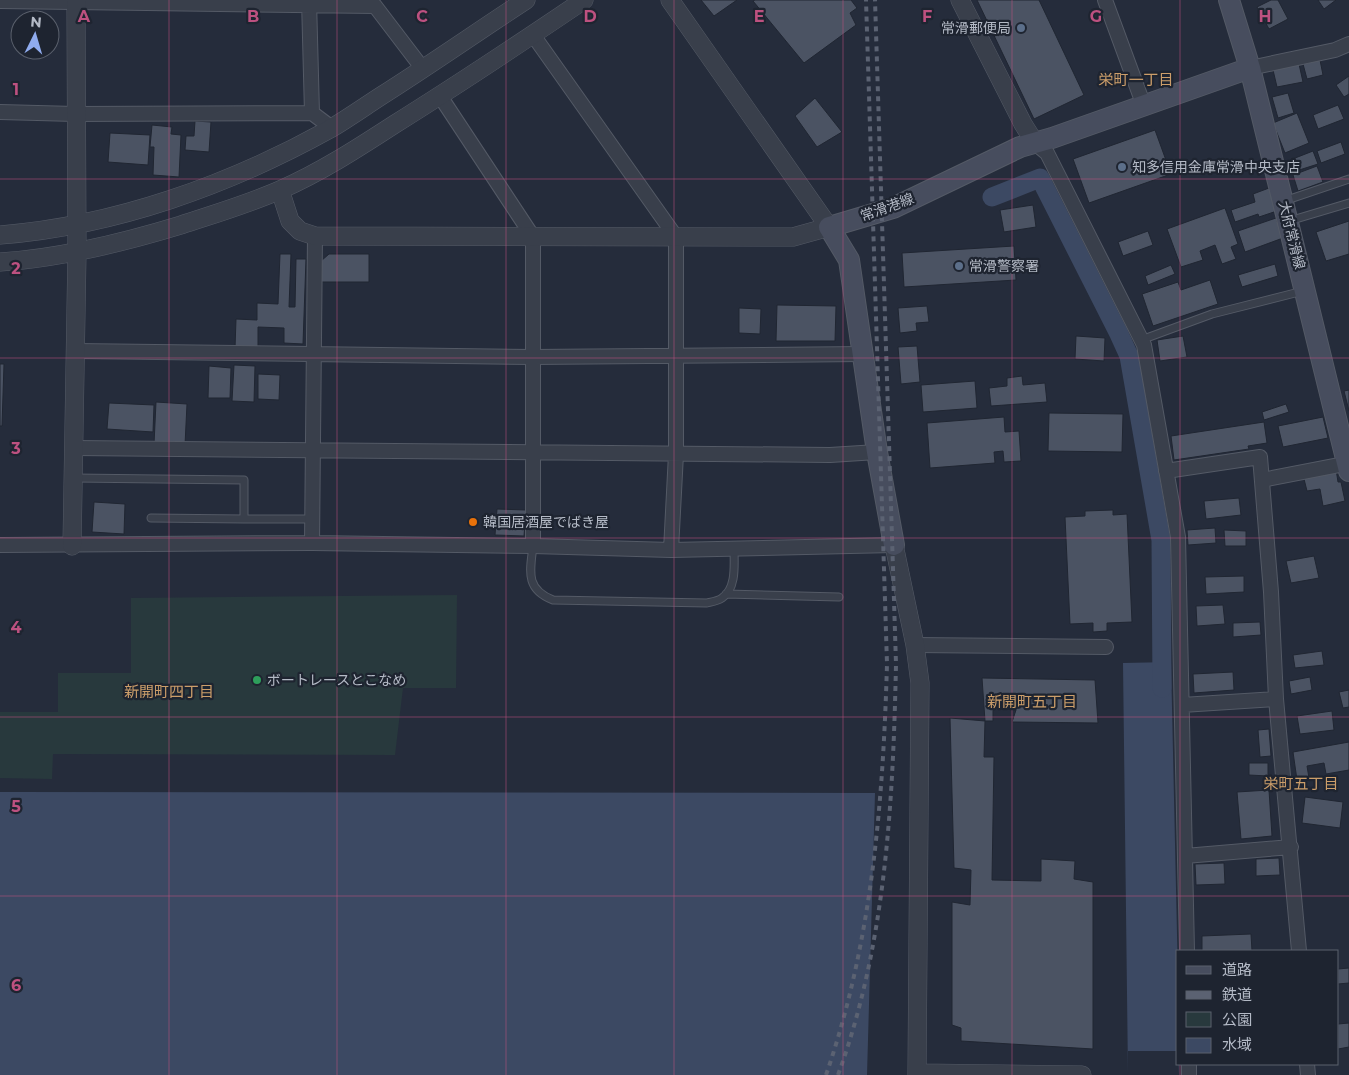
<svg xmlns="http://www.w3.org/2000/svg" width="1349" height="1075" font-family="Montserrat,'Noto Sans JP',sans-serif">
<rect width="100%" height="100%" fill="#252c3b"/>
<path fill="#28393d" d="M457 595 456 688H403L395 755 53 754 52 779 0 778V712H58V673H131V598Z"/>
<path fill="#3c4963" d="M1171 662 1178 979V1064H1179V1075H1128L1123 663Z
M0 792 875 793 867 1075H0Z"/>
<path fill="#252c3b" d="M1128 1051H1178L1179 1075H1128Z"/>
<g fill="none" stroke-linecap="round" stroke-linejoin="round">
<path stroke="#3c4963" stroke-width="19" d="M992 197 1040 178 1119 334 1129 356 1161 540 1162 688"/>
</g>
<path fill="#4b5363" stroke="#202632" d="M701 0H737L714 16Z
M755 0H851L857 8 850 13 856 25 804 63 753 1Z
M977 0H1039L1084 95 1034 119Z
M1271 0H1278L1288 19 1269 29 1257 7Z
M1318 0H1336L1324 9Z
M1320 60 1323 75 1307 79 1303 64Z
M1299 64 1303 82 1277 87 1273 70Z
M1349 76V94L1344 97 1336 85Z
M1288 93 1294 113 1278 118 1272 97Z
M815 98 842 132 817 147 795 116Z
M1338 105 1344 119 1318 129 1313 115Z
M1297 113 1309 143 1285 153 1273 123Z
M195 121 211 122 209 152 185 150 186 136H194Z
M152 125 172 127 171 134 181 135 179 177 153 175 154 147H150Z
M1155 130 1171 174 1089 203 1073 159Z
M110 133 150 135 148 165 108 162Z
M1341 142 1345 154 1321 163 1317 151Z
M1313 151 1318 164 1293 172 1290 160Z
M1317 166 1323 182 1298 191 1293 175Z
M1269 188 1277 211 1259 217 1258 214 1235 222 1231 210 1255 202 1253 194Z
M1033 205 1036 227 1004 232 1000 210Z
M1225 208 1238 244 1231 247 1236 259 1222 264 1215 245 1200 251 1203 260 1181 267 1167 229Z
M1276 218 1283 238 1245 252 1238 231Z
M1349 221V254L1326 261 1316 232Z
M1148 231 1153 245 1123 256 1118 242Z
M1014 246 1016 280 904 287 902 253Z
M280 254H291L289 307H295L296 259H306L303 344 284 343V328L258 327V349L235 348 236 319 257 320V303L278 304Z
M329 254H369V282H321V261Z
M1275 264 1278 276 1242 287 1238 275Z
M1171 265 1175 274 1148 285 1145 276Z
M1210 280 1218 304 1153 326 1142 294 1178 282 1181 290Z
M777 305 836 306 835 341H776Z
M927 306 929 322 916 323 917 331 900 333 898 308Z
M739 308 761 309 760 334 739 333Z
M1076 336 1105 338 1104 361 1075 359Z
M1183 336 1187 357 1160 361 1157 340Z
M917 346 920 382 901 384 898 347Z
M0 364H4L2 426H0Z
M234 365 255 366 254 402 232 401Z
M209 366 231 368 230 398H208Z
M258 374 280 375 279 400 258 399Z
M1022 376 1023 385 1045 383 1047 402 991 406 989 388 1007 386V378Z
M975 381 977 408 923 412 921 385Z
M1349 390V411L1344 391Z
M156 402 187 404 185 445 154 444Z
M109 403 154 405 153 432 107 429Z
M1286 404 1289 412 1264 420 1262 412Z
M1049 413 1123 414 1122 452 1048 451Z
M1004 417 1005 432 1019 431 1021 461 1004 462 1003 451 994 452 995 463 930 468 927 423Z
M1323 417 1328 438 1283 447 1278 426Z
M1264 422 1267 443 1248 446 1249 449 1174 460 1171 436Z
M1336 469 1338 482H1341L1345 501 1323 506 1320 489 1307 491 1303 475Z
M1239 498 1241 515 1206 519 1204 501Z
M94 502 125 504 124 534 92 532Z
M497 509 526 510 524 536 495 535Z
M1113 510V515L1127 514 1132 622 1107 623V631L1093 632V623L1070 624 1065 517 1085 516V511Z
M1215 528 1216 543 1188 545 1187 530Z
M1224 530 1246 531V546H1225Z
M1314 556 1319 578 1291 583 1286 561Z
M1244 576V592L1206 594 1205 577Z
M1223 605 1225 624 1197 626 1196 606Z
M1260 622 1261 635 1233 637V623Z
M1322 651 1324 665 1295 668 1293 655Z
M1233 672 1234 690 1194 693 1193 674Z
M1310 677 1312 690 1291 694 1289 681Z
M982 678 1095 680 1098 723 1012 722 1016 710 993 708V721H985Z
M1349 690V707L1343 708 1339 692Z
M1332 711 1334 730 1300 734 1297 716Z
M950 718 985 721 984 757H994L992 880 1041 881V859L1075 861 1074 879 1093 882V1049L961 1041V1028L952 1025V902L970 905 971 870 954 868Z
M1269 729 1271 756 1260 757 1258 730Z
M1349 742V770L1326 774 1324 763 1307 766 1309 778 1297 780 1293 752Z
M1249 763H1268V776L1249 775Z
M1269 790 1272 836 1241 839 1237 792Z
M1305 797 1343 802 1340 828 1302 823Z
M1279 858 1280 875 1256 876V859Z
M1224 863 1225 884 1196 885 1195 864Z
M1251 934 1252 951H1202V936Z
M1349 968V983L1338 984V969Z
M1349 1023V1047L1338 1049V1024Z"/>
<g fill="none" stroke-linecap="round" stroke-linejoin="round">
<defs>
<path id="service" d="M1284 201 1349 179
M1289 221 1349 203
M1141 340 1212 314 1303 291
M74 478 244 480V519H312
M151 518 244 519
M533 546C530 571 525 589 553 600L707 603C711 602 718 601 722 598 737 588 734 564 734 548
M726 594 839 597"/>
<path id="minor" d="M309 0 312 113 332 128
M1105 0 1144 106
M0 1 375 6
M370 1 375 6 423 69
M533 35 676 237V454L671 550
M1250 68 1335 50 1349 44
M440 96 533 237V546
M0 112 75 114 312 113
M1035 143 1047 153 1144 345 1178 537 1187 951
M76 351 533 357 863 354
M74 448 830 455 877 452
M1166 471 1260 457 1271 592 1276 699 1299 951
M1262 480 1349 463
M312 543 315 236
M0 545 312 543 533 546 671 550 894 545
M915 645 1106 647
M1182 705 1276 699
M1185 856 1291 847
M1189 1064V1075
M1307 1064 1308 1075"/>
<path id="tertiary" d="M960 0 1023 124 1035 143
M280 190 290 221 300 231 315 236 793 237 829 227 670 0
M0 235C115 226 229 185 330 129 347 119 364 107 381 96 430 65 477 32 526 0
M0 262C62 258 122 243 181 225 214 214 248 204 280 190 321 172 358 148 395 124 459 84 522 42 584 0
M894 545 915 645 920 683 917 1075
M72 546 77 252 76 0
M917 1073 1082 1075"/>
<path id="secondary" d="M1229 0 1250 68 1349 471
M894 545 877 452 849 260 829 227 893 208 1020 147 1052 138 1250 68"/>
</defs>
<use href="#service" stroke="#545a66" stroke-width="9"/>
<use href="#minor" stroke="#545a66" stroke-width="16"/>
<use href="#tertiary" stroke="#545a66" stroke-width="19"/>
<use href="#secondary" stroke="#545a66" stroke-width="22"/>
<use href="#service" stroke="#393f4b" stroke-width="7"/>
<use href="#minor" stroke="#393f4b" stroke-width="14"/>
<use href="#tertiary" stroke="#393f4b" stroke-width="18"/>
<use href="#secondary" stroke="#474d5e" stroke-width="20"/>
<path stroke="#5b6272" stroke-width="4" stroke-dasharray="5 5" stroke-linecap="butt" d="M826 1075C872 942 883 803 887 664L866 0
M838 1075C886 944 893 802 896 664L875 0"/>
</g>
<path fill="none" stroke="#bd5180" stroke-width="1" stroke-opacity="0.55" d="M169 0V1075M337 0V1075M506 0V1075M674 0V1075M843 0V1075M1012 0V1075M1180 0V951M0 179H1349M0 358H1349M0 538H1349M0 717H1349M0 896H1349M1180 1064V1075"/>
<g fill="#5c6f8a" stroke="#1e2430" stroke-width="2">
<circle cx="1021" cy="28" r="5"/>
<circle cx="1122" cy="167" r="5"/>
<circle cx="959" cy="266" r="5"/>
</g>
<circle fill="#e8710a" stroke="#1e2430" stroke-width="2" cx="473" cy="522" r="5"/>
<circle fill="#2e9e5b" stroke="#1e2430" stroke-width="2" cx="257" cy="680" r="5"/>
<g text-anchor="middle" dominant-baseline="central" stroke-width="4.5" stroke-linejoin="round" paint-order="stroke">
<g font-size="14" fill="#b4bac6" stroke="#1e2430" text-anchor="start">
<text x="1011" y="28" text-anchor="end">常滑郵便局</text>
<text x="1132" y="167">知多信用金庫常滑中央支店</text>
<text x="969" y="266">常滑警察署</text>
<text x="483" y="522">韓国居酒屋でばき屋</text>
<text x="267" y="680">ボートレースとこなめ</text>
</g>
<g font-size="14" fill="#b4bac6" stroke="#1e2430">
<text transform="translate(887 207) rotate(-20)">常滑港線</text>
<text transform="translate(1292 235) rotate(76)">大府常滑線</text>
</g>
<g font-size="15" fill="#cc9e6a" stroke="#1e2430">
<text x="1136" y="79">栄町一丁目</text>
<text x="169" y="691">新開町四丁目</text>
<text x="1032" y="701">新開町五丁目</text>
<text x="1301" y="783">栄町五丁目</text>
</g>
</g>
<g font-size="16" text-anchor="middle" font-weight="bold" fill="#bd5180" stroke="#1e2430" stroke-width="4.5" stroke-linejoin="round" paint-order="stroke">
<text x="84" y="22">A</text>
<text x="253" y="22">B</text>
<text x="422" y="22">C</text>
<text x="590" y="22">D</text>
<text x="759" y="22">E</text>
<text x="927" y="22">F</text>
<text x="1096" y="22">G</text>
<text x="1265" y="22">H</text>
<text x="16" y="95">1</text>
<text x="16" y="274">2</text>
<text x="16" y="454">3</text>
<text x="16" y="633">4</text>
<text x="16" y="812">5</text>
<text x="16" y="991">6</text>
</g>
<rect x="1176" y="950" width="162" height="115" fill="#1e2430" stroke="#5a606c"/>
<rect x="1186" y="966" width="25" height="8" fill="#474d5e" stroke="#5a606c"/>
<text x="1222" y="975" font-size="15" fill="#b4bac6">道路</text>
<rect x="1186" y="991" width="25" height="8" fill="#5b6272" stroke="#5a606c"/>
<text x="1222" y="1000" font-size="15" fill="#b4bac6">鉄道</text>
<rect x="1186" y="1012" width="25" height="15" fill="#28393d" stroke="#5a606c"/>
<text x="1222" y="1025" font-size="15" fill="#b4bac6">公園</text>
<rect x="1186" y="1038" width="25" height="15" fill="#3c4963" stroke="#5a606c"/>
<text x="1222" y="1050" font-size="15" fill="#b4bac6">水域</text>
<g transform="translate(35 35) rotate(5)"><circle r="24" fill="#1e2430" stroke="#5a606c"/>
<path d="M0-4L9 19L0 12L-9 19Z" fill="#90acef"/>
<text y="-8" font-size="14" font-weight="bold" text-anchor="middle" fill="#b4bac6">N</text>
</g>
</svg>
